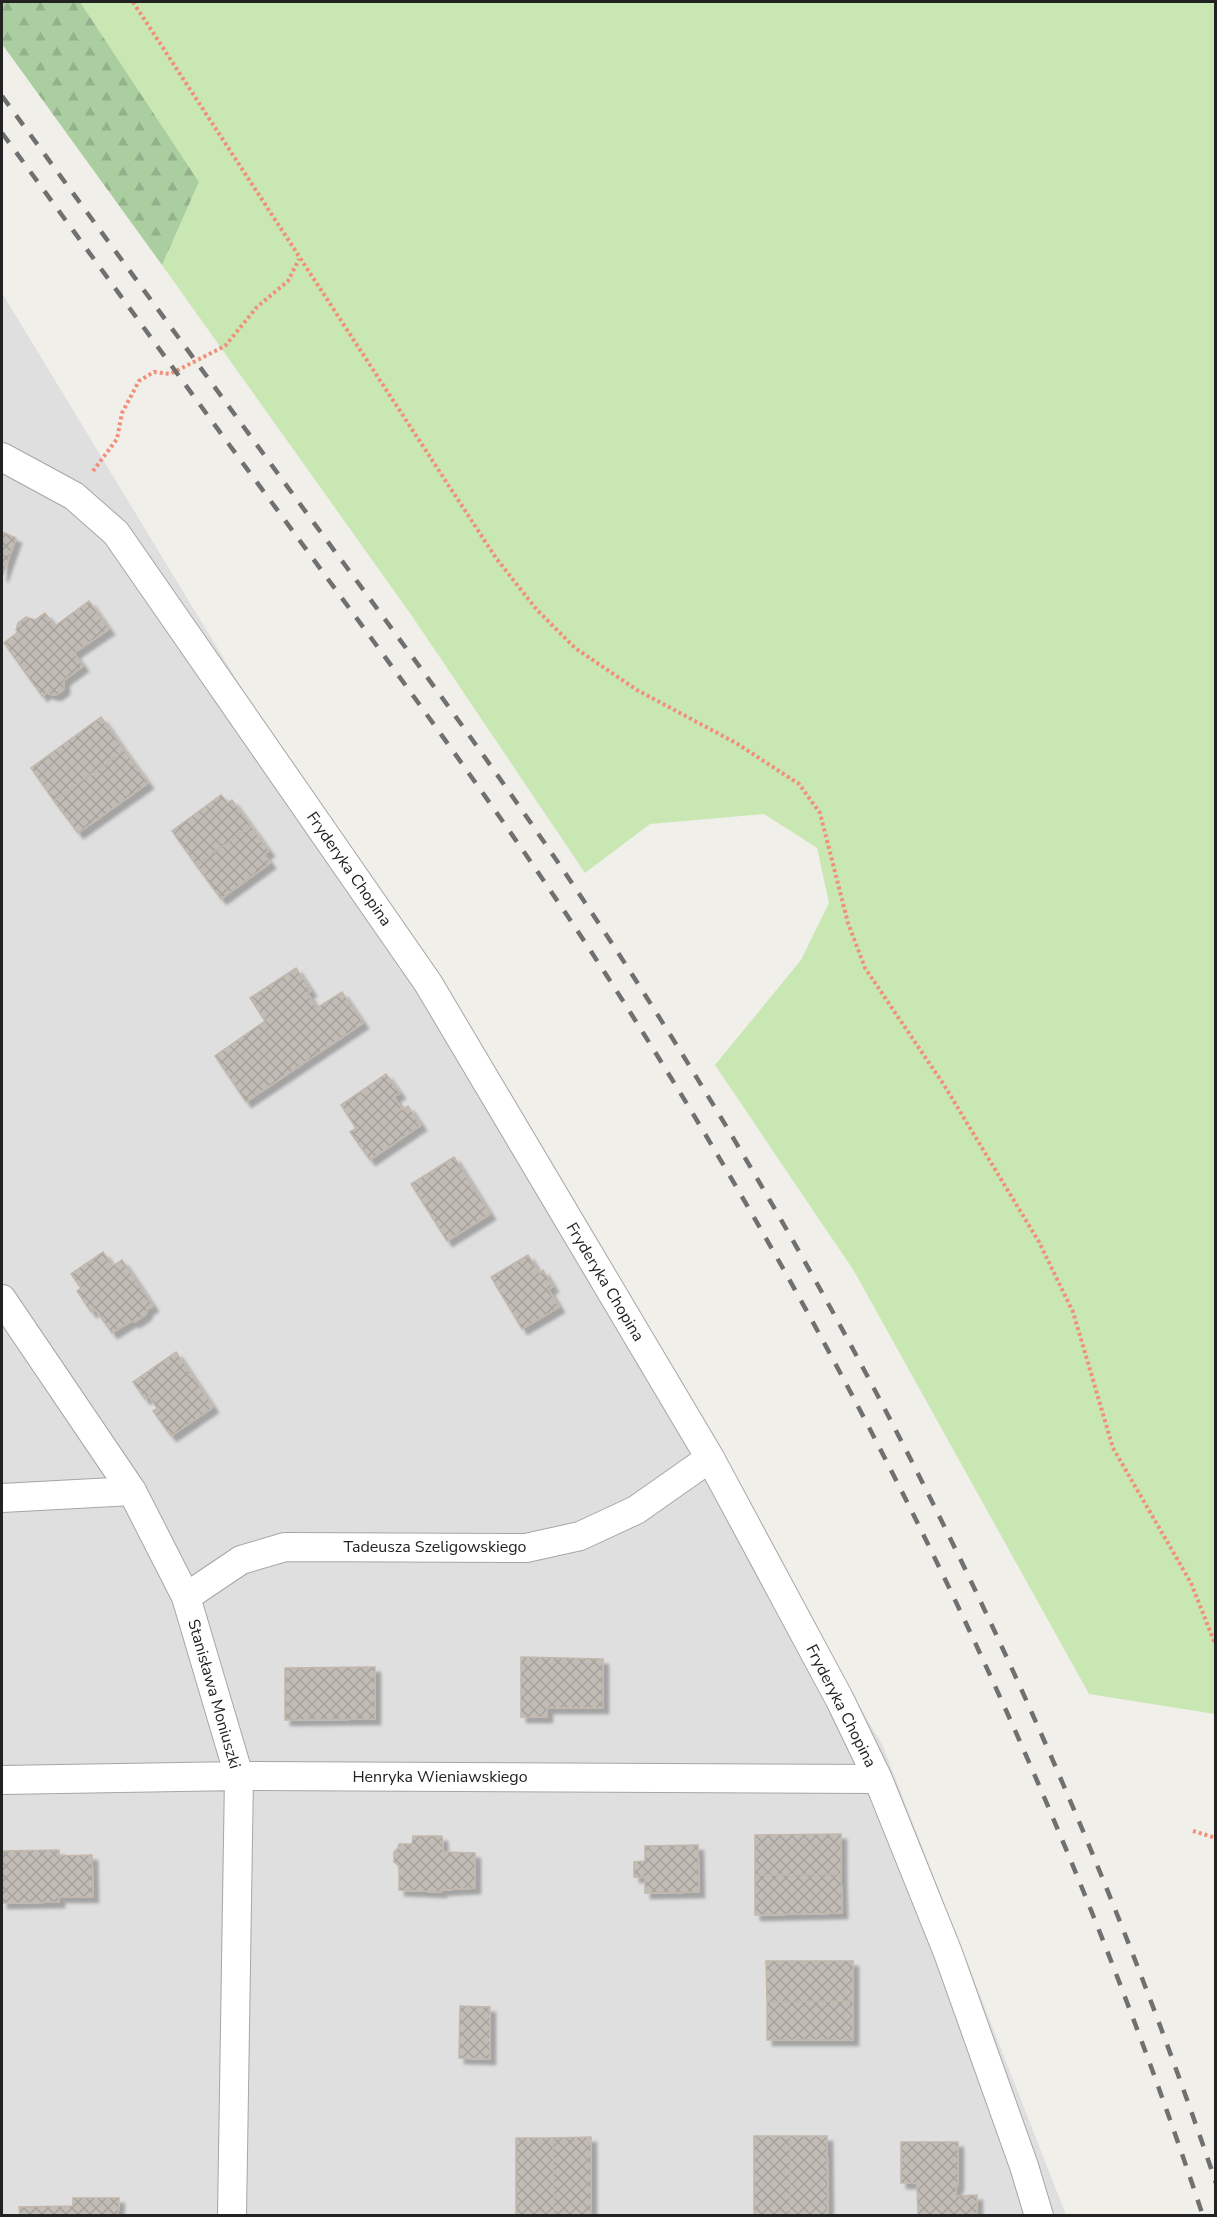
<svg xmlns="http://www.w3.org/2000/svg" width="1217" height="2217" font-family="'Nunito Sans',sans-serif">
<defs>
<pattern id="forest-firs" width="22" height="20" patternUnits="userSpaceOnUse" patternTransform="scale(1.5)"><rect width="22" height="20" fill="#abcea1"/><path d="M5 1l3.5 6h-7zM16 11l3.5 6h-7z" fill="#93b18a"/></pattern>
<pattern id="building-cross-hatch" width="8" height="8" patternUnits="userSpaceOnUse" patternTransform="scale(1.5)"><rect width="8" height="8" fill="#c2bcb6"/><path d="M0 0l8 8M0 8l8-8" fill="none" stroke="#a6a19c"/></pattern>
<filter id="shadow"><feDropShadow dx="5.5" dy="5.5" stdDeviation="1.5" flood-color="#0004"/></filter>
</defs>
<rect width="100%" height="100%" fill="#f1efe9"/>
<path fill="#e0dfdf" d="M2 293 882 1744 1066 2215H2Z"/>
<path fill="#c9e7b3" d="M80 2H1215V1714L1089 1694 854 1271 715 1065 801 960 829 903 817 848 764 814 650 824 585 873 412 616 162 265 199 182Z"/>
<path fill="url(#forest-firs)" d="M2 2H80L199 182 162 265 2 44Z"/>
<path fill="url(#building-cross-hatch)" stroke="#c2b7ac" stroke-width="1.5" filter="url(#shadow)" d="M2 532 16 538 2 577Z
M89 601 109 629 74 653 83 666 64 680V689L56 695 49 694 47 692 42 696 4 643 18 632 16 630 18 623 26 617 35 620 45 613 55 626Z
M101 717 124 750 54 801 31 768Z
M124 750 148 783 78 833 54 801Z
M221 795 228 803 232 800 251 826 196 865 172 831Z
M251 826 269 851 264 854 270 863 221 899 196 865Z
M296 968 311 991 307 993 317 1008 342 992 363 1023 246 1102 215 1056 265 1021 250 998Z
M386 1074 400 1093 394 1097 402 1110 408 1106 421 1125 370 1160 350 1132 356 1128 341 1105Z
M454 1157 490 1214 447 1241 411 1184Z
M103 1252 113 1266 122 1260 153 1306 147 1310 146 1314 135 1322 131 1321 112 1333 95 1309 91 1312 77 1291 81 1288 71 1274Z
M528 1255 539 1273 543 1270 553 1287 548 1289 559 1307 522 1329 491 1277Z
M176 1352 213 1407 171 1436 153 1411 157 1408 149 1396 145 1399 133 1382Z
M521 1657 603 1659V1708H547V1717H521Z
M375 1667V1719L285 1720V1668Z
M841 1834V1874L755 1875V1835Z
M413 1836H442L443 1852 475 1853V1888L440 1890 441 1892 399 1890V1866L394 1862V1852L398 1848 399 1844H412Z
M698 1845 699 1892 645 1893V1877H634V1862L645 1861V1846Z
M59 1850V1856L92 1855 93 1897H59V1902L2 1903V1851Z
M841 1874 842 1913 755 1915V1875Z
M766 1961H853V2001L767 2002Z
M853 2001V2040H767V2002Z
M460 2006 490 2007V2059L459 2058Z
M754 2136H790V2216H754Z
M790 2136H827L828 2216H790Z
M591 2137V2216H554L553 2138Z
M516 2138H553L554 2216H516Z
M901 2142H958V2186H956V2196L977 2195V2215H918L917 2183H901Z
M73 2198H119L118 2216H20L19 2207 73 2206Z
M918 2215H977V2216H918Z"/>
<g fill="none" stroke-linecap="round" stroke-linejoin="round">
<defs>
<path id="minor" d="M2 457 74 496 116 533 428 983 710 1458 840 1700 878 1779 948 1953 1024 2166 1039 2216
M2 1299 132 1491 186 1597 239 1776 232 2216
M2 1498 132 1491
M186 1597 241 1560 285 1547 526 1548 580 1536 636 1510 710 1458
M2 1780 239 1776 878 1779"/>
</defs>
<use href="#minor" stroke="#a6a6a6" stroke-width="30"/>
<path stroke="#f28f7a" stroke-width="4" stroke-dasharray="3 3" stroke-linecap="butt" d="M133 2 496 558 537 610 575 648 637 690 736 743 799 784 820 813 848 923 865 968 944 1085 1039 1242 1073 1312 1113 1448 1191 1583 1216 1646
M93 471 117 439 122 413 139 381 154 372 170 374 225 346 257 307 288 281 299 259
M1193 1831 1216 1838"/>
<use href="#minor" stroke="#fff" stroke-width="28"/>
<path stroke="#707070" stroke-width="4.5" stroke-dasharray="12 12" stroke-linecap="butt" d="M2 96C105 237 208 378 311 519 427 676 543 833 647 998 883 1369 1075 1766 1216 2183
M2 133C95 260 187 388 281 515 401 679 522 841 630 1012 869 1390 1062 1791 1203 2216"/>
</g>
<g text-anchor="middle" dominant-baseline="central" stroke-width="6" stroke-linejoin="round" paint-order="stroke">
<g font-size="16" fill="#222" stroke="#fff">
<text transform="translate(349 869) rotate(55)">Fryderyka Chopina</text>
<text transform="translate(605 1282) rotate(59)">Fryderyka Chopina</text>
<text x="435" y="1547">Tadeusza Szeligowskiego</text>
<text transform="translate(214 1694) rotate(74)">Stanisława Moniuszki</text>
<text transform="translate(841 1706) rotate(63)">Fryderyka Chopina</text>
<text x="440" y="1777">Henryka Wieniawskiego</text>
</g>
</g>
<rect width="1217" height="2217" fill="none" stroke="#222222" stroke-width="6"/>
</svg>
